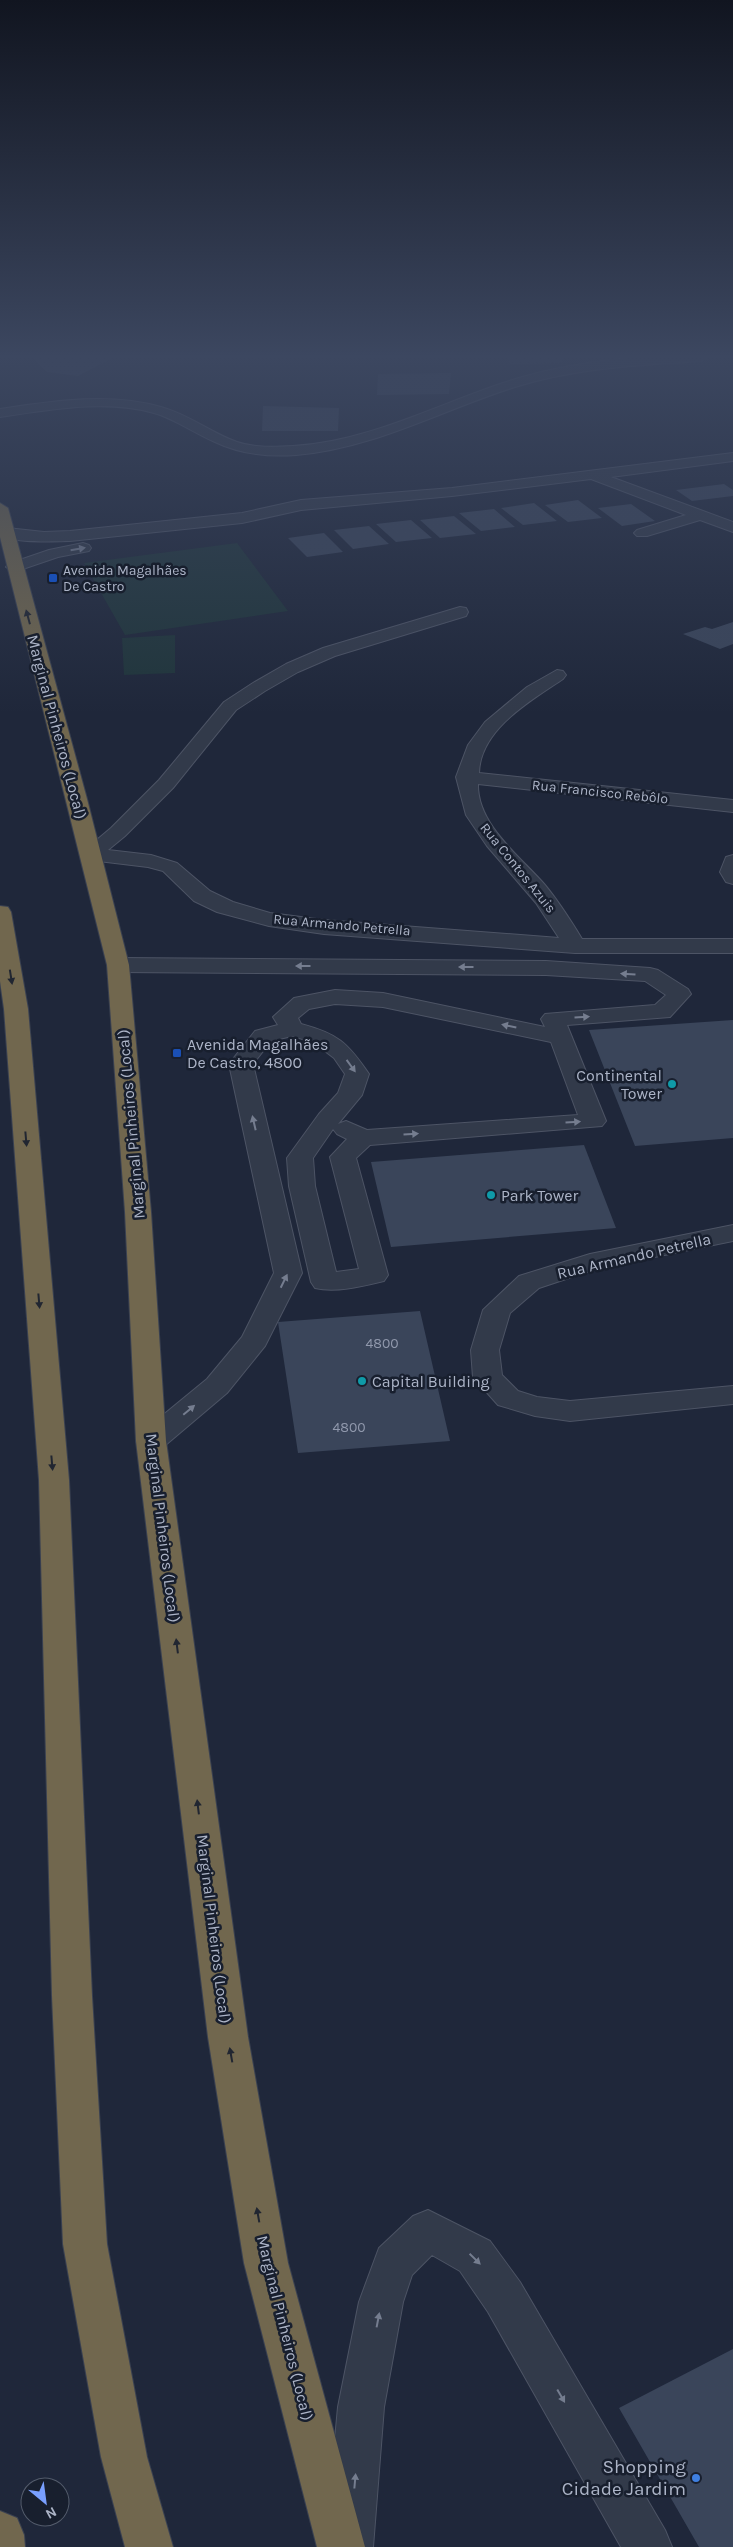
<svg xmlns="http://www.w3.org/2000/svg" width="733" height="2547" font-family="Karla,sans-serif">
<rect width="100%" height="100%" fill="#1f273a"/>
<path fill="#20353b" d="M237 543 288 611 125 635 84 563Z
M175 635V673L124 675 122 638Z"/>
<path fill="#3a455a" d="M32 357H114L78 376 47 372Z
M507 357H561L562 363 510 364Z
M451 373 449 394 377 395 378 374Z
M263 406 339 408 338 431H262Z
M724 484 733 490V496L692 501 676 490Z
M578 500 602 518 568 522 545 505Z
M534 503 557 521 523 525 501 508Z
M631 504 655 521 622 526 598 508Z
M494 509 515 527 481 531 459 513Z
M454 516 476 534 440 538 420 520Z
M411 520 432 538 396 542 376 524Z
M369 526 389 544 353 549 334 530Z
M324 533 343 552 307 557 288 538Z
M733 622V644L720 649 683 634 705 627 712 629Z
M733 1020V1138L635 1146 589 1030Z
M584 1145 616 1228 391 1247 371 1162Z
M420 1311 450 1441 298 1453 278 1322Z
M733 2349V2547H699L619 2408Z"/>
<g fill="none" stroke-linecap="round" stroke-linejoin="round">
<defs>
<path id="minor" d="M640 357H707L701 361C638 365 576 368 515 387 442 410 373 449 296 455 268 457 240 454 215 442 194 433 175 419 154 413 105 399 49 410 0 417V409C53 401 109 392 161 407 188 414 211 433 237 442 255 448 275 447 293 446 366 442 434 406 503 383 547 368 593 361 640 357Z
M733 453V461L611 477 733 522V532L700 520 647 536H637L634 533 637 530 686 515 591 479 452 496 301 510 242 523 70 541C55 541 11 544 0 534L2 530 7 528 44 532 70 531 242 513 301 500 452 488Z
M83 543 89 545 91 548 89 551 58 557 14 572 6 567 8 564 49 550Z
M460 607 466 608 468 612 466 616 335 656 298 672 265 691 236 710 173 788 125 836 108 850 151 855 177 863 210 891 233 902 270 913 324 920 559 938 536 903 487 846 466 815 456 777 468 745 485 722 527 687 557 670 563 671 566 675 563 679C532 700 480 729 479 773L733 800V812L478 784C477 825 521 857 545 885 559 902 571 921 582 939H733V953H575L324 934 269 926 217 912 194 901 163 871 148 867 90 860 83 858 80 854 111 828 159 780 224 702 253 683 286 664 323 648Z
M733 855V884L726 882 720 872 726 857Z
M118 958 546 961 650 968 658 970 688 989 691 994 670 1017 567 1025 606 1121 602 1126 370 1145 356 1158 388 1275 384 1281C363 1286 336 1293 315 1288L311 1282 289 1186 287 1158 319 1114 338 1093 345 1074 334 1058 313 1042 292 1036 271 1041 253 1064 302 1273 265 1346 227 1393 162 1448 151 1451 140 1448 136 1441 140 1434 207 1379 242 1337 274 1273 229 1064 255 1031 278 1025 273 1017 294 998 335 990 383 993 545 1027 541 1019 545 1014 655 1005 666 995 645 981 546 975 118 972 110 970 107 965 110 960ZM335 1004 383 1007 551 1042 578 1115 367 1130 346 1121 338 1124 362 1095 369 1074C347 1042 338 1034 301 1024L298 1018 309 1009ZM333 1129 337 1134 347 1139 330 1157 359 1269 336 1272 315 1186 313 1158Z
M733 1225V1241L596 1269 539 1288 510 1313 499 1350 502 1375 518 1391 537 1397 570 1401 733 1386V1404L570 1421 535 1416 498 1405 473 1377 471 1350 483 1310 519 1276 590 1254Z
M428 2210 490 2241 520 2282 665 2530 672 2547H621L488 2312 460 2271 432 2255 412 2275 403 2302 384 2407 373 2547H325L338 2407 359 2302 379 2248 413 2216Z"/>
<path id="highway" d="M0 503 8 508 87 799 129 965 151 1212 166 1441 248 2037 288 2263 365 2547H317L244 2263 208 2037 136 1441 125 1212 107 965 0 537Z
M0 906 8 907 11 912 28 1009 69 1480 92 1996 107 2244 147 2457 173 2547H125L101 2457 63 2244 52 1996 39 1480 4 1009 0 981Z
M0 2511 17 2518 24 2535 25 2547H0Z"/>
</defs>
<use href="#minor" stroke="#4d5465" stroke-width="2"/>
<use href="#highway" stroke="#3a4151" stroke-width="2"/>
<use href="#minor" fill="#323a4a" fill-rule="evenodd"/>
<use href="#highway" fill="#71674e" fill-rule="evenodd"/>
</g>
<defs><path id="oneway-solid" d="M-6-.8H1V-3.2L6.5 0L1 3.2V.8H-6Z" transform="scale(1.25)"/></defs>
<g fill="#757d8f">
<use href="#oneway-solid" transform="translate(78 549) rotate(-10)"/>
<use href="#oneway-solid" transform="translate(303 966) rotate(-180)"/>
<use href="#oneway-solid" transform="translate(466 967) rotate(-180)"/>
<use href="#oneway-solid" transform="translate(628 974) rotate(-176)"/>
<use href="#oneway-solid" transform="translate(582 1017) rotate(-4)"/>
<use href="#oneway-solid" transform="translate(509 1026) rotate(-168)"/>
<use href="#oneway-solid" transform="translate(351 1066) rotate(54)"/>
<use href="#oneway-solid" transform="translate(573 1122) rotate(-4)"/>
<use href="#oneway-solid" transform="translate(254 1123) rotate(-103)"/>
<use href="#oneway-solid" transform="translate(411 1134) rotate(-4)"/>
<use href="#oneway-solid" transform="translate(284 1281) rotate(-64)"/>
<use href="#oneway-solid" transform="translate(189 1410) rotate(-40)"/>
<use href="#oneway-solid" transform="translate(475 2259) rotate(44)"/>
<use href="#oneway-solid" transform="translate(378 2320) rotate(-79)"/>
<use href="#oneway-solid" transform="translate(561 2396) rotate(60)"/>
<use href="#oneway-solid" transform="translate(355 2481) rotate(-85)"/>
</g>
<g fill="#212631">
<use href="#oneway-solid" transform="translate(28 617) rotate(-105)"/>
<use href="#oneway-solid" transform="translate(11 977) rotate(81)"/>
<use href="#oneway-solid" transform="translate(26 1139) rotate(85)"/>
<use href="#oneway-solid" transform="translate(39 1301) rotate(85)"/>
<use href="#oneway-solid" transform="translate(52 1463) rotate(85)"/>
<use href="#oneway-solid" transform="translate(177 1646) rotate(-97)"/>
<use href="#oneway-solid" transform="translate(198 1807) rotate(-97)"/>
<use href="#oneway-solid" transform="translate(231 2055) rotate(-100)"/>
<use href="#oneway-solid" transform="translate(258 2215) rotate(-100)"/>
</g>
<linearGradient id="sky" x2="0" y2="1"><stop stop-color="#111520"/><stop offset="0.5" stop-color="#3c4760"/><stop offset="1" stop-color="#3c4760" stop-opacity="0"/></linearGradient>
<rect width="733" height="713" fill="url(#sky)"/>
<g fill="#1a4fb4" stroke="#181f2e" stroke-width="2">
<rect x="48" y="573" width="10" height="10" rx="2.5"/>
<rect x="172" y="1048" width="10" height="10" rx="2.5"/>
</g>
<g fill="#0f9aa8" stroke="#181f2e" stroke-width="2">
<circle cx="672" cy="1084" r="5"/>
<circle cx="491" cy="1195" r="5"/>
<circle cx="362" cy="1381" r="5"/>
</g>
<circle fill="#3f7fe0" stroke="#181f2e" stroke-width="2" cx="696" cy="2478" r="5"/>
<g text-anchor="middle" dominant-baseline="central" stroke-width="5" stroke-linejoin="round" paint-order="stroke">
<g font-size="14" fill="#acb4c7" stroke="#181f2e" text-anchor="start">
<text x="63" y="570">Avenida Magalhães<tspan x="63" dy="16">De Castro</tspan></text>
</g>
<g font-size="14" fill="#acb4c7" stroke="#181f2e">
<text transform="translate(600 792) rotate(6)">Rua Francisco Rebôlo</text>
<text transform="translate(518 868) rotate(51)">Rua Contos Azuis</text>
<text transform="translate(342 925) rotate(5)">Rua Armando Petrella</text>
</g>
<g font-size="14" fill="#9098ac">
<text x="382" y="1343">4800</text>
<text x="349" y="1427">4800</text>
</g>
<g font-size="16" fill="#acb4c7" stroke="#181f2e">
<text transform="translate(57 727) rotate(75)">Marginal Pinheiros (Local)</text>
<text transform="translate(131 1124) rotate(-95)">Marginal Pinheiros (Local)</text>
<text transform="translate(634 1256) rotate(-13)">Rua Armando Petrella</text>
<text transform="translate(163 1528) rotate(83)">Marginal Pinheiros (Local)</text>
<text transform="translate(214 1929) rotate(83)">Marginal Pinheiros (Local)</text>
<text transform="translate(285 2328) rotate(76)">Marginal Pinheiros (Local)</text>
</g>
<g font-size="16" fill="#acb4c7" stroke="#181f2e" text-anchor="start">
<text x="187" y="1044">Avenida Magalhães<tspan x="187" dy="18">De Castro, 4800</tspan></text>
<text x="662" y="1075" text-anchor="end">Continental<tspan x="662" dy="18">Tower</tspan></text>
<text x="501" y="1195">Park Tower</text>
<text x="372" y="1381">Capital Building</text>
</g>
<g font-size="19" fill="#acb4c7" stroke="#181f2e" text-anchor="end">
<text x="686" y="2467">Shopping<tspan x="686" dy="22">Cidade Jardim</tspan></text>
</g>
</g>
<g transform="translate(45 2502) rotate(151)"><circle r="24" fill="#181f2e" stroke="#535b6b"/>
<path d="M0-4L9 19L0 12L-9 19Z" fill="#799fff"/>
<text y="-8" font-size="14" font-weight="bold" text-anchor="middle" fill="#acb4c7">N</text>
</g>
</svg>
